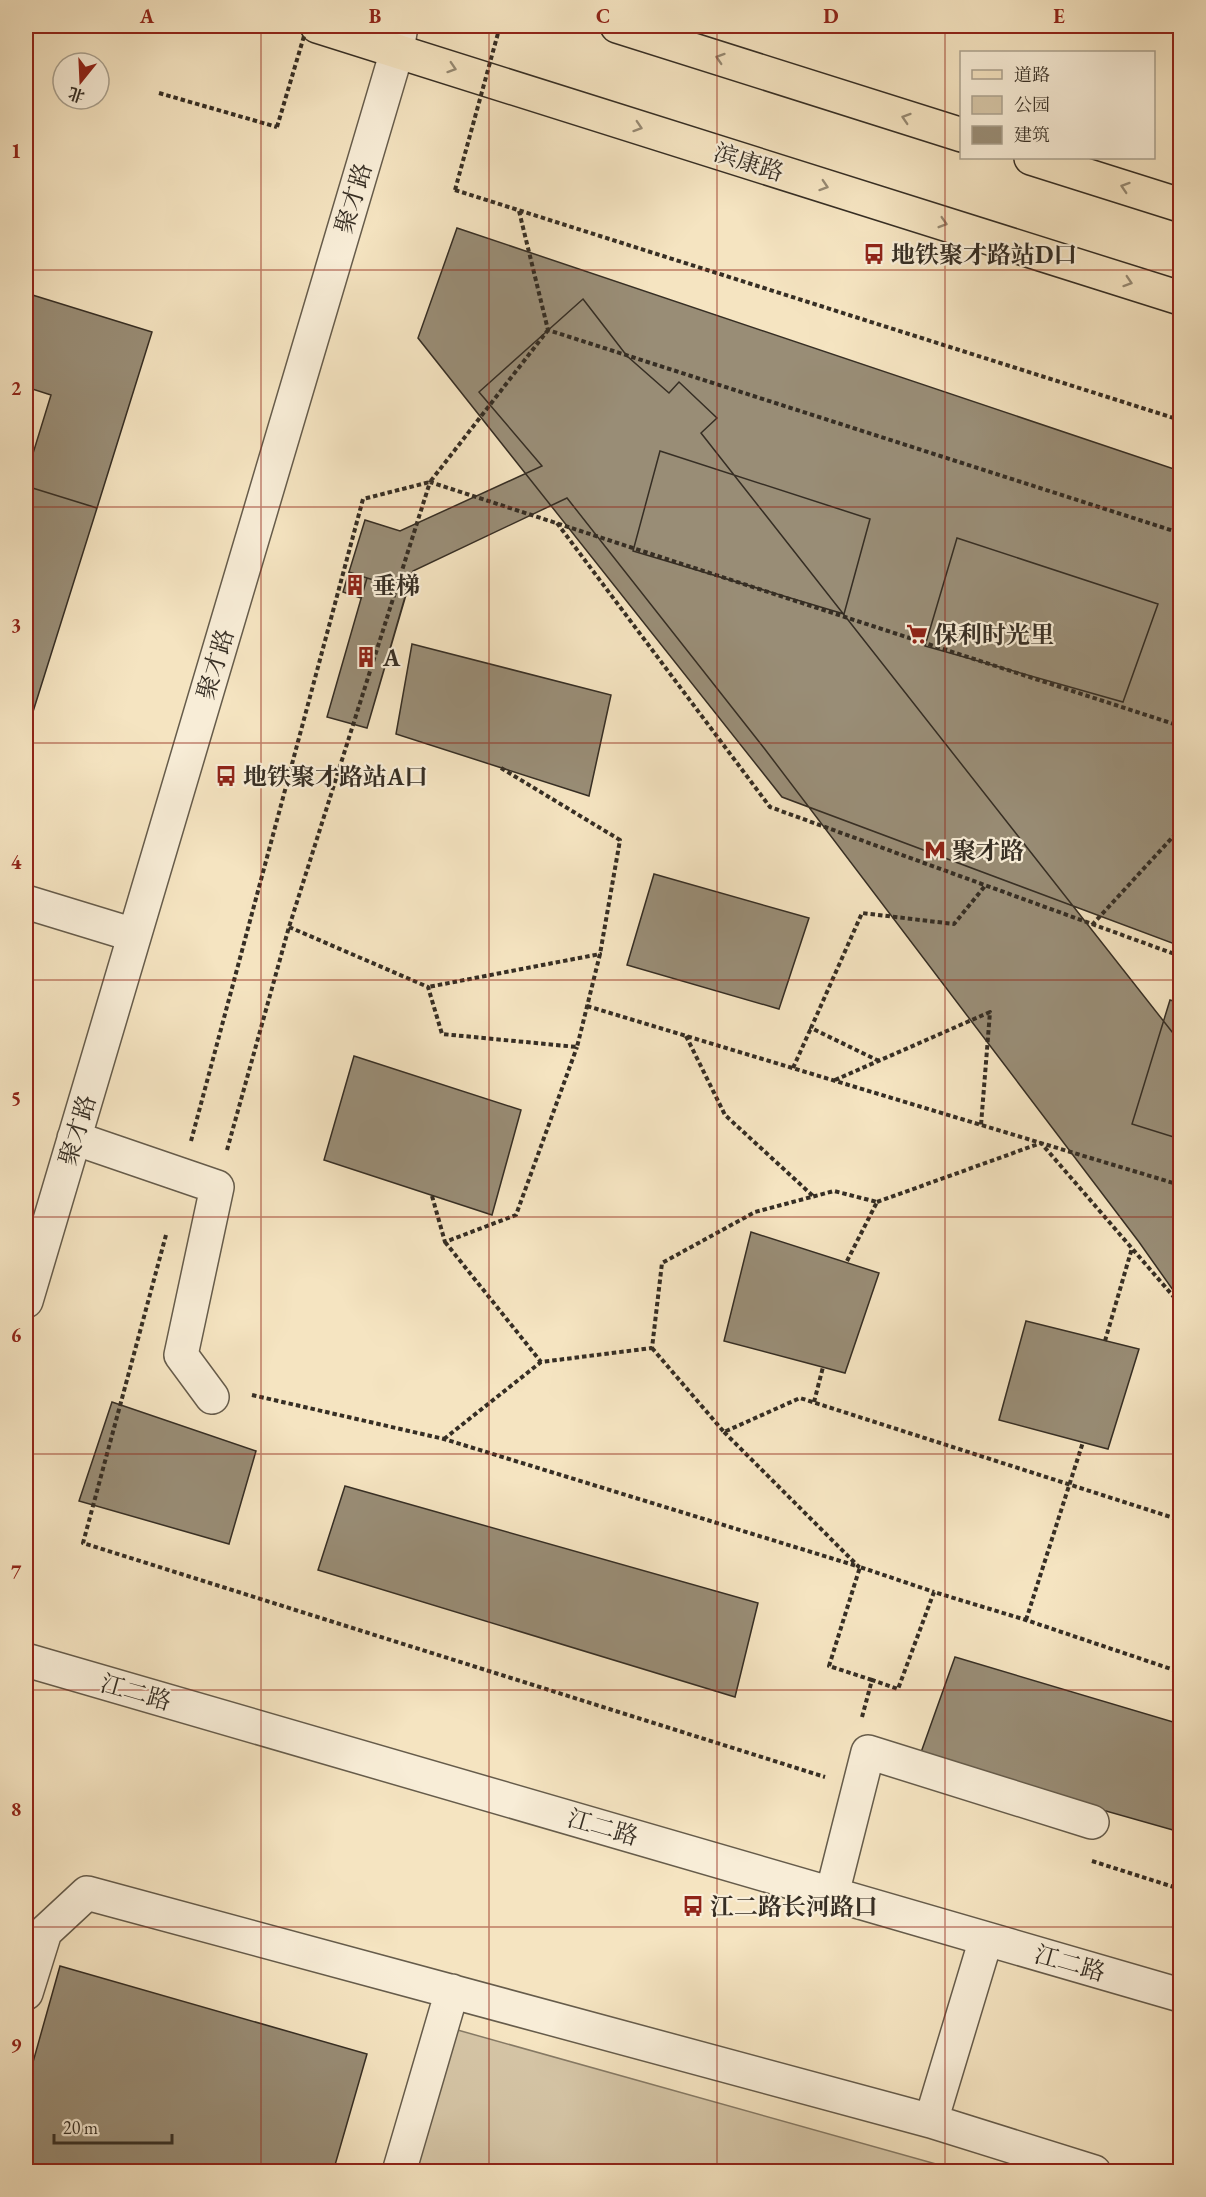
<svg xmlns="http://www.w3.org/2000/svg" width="1206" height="2197" font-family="'EB Garamond','Noto Serif SC',serif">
<rect width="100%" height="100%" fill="#f5e4c1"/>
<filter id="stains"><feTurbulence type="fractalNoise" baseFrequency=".00333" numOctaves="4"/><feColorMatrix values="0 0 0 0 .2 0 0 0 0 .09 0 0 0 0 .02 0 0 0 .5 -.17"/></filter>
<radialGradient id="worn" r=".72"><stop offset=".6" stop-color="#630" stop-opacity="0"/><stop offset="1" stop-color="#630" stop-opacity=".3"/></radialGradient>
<path fill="#d5c5a6" stroke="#867a65" stroke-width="1.5" d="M454 2029 961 2171 414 2172Z"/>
<path fill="#998d76" stroke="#362e24" stroke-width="1.5" d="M457 228 1180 471V946L782 797 418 338Z
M26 293 152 332 97 508 26 486V476L51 395 26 387Z
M583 299 627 356 669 393 679 382 717 418 701 433 1180 1042V1300L1139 1242 764 748 567 498 413 571 367 728 327 717 367 578 349 572 365 520 400 531 542 466 479 392Z
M660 451 870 519 844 614 633 551Z
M26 486 97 508 26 734Z
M957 538 1158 604 1123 702 925 646Z
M349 572 367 578 361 598 343 592Z
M367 578 407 590 367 728 327 717Z
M412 644 611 695 589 796 396 734Z
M654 874 809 918 779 1009 627 965Z
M1170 1000 1180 1003V1139L1132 1124Z
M354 1056 521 1110 492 1215 324 1160Z
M751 1232 879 1273 845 1373 724 1341Z
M1026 1321 1139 1349 1108 1449 999 1420Z
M112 1402 256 1451 229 1544 79 1501Z
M345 1486 758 1603 735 1697 318 1570Z
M955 1657 1180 1724V1832L919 1758Z
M60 1966 367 2054 333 2172H26V2087Z"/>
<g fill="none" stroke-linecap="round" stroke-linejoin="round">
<defs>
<path id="minor" d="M26 902 134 935
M74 1138 217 1187 181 1355 212 1397
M26 1301 397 51 401 26
M26 1660 1180 1995
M832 1894 868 1752 1092 1822
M26 1993 45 1932 87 1893 931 2121 1094 2172
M931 2121 986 1939
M399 2172 452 1991"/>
<path id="major" d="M317 26 1180 298
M617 26 962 135
M1031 158 1180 205"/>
</defs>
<use href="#minor" stroke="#665c4b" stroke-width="36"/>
<use href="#major" stroke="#362e24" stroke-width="36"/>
<path stroke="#362e24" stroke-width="4" stroke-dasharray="4.5 3" stroke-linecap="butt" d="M159 93 277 127
M455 190 1180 420
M519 211 548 330 1180 533
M557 523 770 807 1180 956
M501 768 620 840 600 954
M1092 925 1180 829
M289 927 428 987 442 1034 577 1047 600 954 428 987
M587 1006 1180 1185
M686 1036 725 1115 813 1196
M879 1061 811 1028 862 913 954 924 985 886
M793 1068 811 1028
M835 1080 990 1012 981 1125
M191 1141 363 499 430 482 548 330
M227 1150 289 927 430 482 1180 726
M432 1196 445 1242 516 1215 577 1047
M877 1202 1041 1143 1180 1304
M166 1235 83 1543 825 1777
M445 1242 541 1362 652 1348 662 1263 755 1212 834 1191 877 1202 846 1263
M1105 1341 1132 1248
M652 1348 724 1432 800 1398 1180 1520
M252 1395 444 1439 860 1567
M814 1402 823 1367
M724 1432 859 1567
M444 1439 541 1362
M1026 1620 1083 1442
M872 1680 829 1666 860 1567 934 1592
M862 1717 872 1680 898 1689 934 1592 1026 1620 1180 1672
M1092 1861 1180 1889"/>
<use href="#minor" stroke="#f8edd7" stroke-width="33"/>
<use href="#major" stroke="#f5e4c1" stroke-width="33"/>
<path stroke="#362e24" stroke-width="4" stroke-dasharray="4.5 3" stroke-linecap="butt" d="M277 127 307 26
M455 190 500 26"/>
</g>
<defs><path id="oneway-chevron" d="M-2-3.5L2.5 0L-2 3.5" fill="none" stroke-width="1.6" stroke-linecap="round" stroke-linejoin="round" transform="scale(1.5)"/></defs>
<g stroke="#968972">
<use href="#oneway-chevron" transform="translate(720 58) rotate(-162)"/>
<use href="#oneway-chevron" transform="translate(452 68) rotate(18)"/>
<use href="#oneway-chevron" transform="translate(906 118) rotate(-162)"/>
<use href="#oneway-chevron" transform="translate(638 127) rotate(18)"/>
<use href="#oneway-chevron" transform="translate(824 186) rotate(18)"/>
<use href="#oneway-chevron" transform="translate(1125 187) rotate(-162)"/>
<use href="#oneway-chevron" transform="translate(943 223) rotate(17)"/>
<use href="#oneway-chevron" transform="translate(1128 282) rotate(18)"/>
</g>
<path fill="none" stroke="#8f2418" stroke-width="1.5" stroke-opacity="0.55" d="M261 26V2172M489 26V2172M717 26V2172M945 26V2172M26 270H1180M26 507H1180M26 743H1180M26 980H1180M26 1217H1180M26 1454H1180M26 1690H1180M26 1927H1180"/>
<defs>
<symbol id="bus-bare" viewBox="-9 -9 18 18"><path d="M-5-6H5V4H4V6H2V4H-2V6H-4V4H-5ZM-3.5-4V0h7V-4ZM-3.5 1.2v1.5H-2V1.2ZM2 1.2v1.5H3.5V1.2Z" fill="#8f2418" stroke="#f8edd7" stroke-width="2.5" paint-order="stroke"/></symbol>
<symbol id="building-bare" viewBox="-9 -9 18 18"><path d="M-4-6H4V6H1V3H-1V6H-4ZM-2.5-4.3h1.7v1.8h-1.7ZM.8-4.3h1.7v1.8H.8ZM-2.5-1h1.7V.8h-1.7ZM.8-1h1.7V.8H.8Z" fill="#8f2418" stroke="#f8edd7" stroke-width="2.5" paint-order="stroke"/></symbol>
<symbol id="supermarket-bare" viewBox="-9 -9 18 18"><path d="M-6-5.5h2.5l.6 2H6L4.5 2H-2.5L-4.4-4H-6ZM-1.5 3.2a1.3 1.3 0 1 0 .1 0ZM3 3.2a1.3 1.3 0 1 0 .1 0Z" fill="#8f2418" stroke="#f8edd7" stroke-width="2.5" paint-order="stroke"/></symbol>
<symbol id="metro-bare" viewBox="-9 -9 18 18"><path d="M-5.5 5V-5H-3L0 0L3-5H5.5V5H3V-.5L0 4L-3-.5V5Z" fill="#8f2418" stroke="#f8edd7" stroke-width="2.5" paint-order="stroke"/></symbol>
</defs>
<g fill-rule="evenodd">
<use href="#bus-bare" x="859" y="239" width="30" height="30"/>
<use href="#building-bare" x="340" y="570" width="30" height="30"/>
<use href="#supermarket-bare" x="902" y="619" width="30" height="30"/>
<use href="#building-bare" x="351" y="642" width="30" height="30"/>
<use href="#bus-bare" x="211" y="761" width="30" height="30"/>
<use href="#metro-bare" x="920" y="835" width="30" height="30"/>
<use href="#bus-bare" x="678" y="1891" width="30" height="30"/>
</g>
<g text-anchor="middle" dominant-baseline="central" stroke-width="4.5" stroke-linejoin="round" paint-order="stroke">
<g font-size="24" fill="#362e24" stroke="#f8edd7">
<text transform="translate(749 162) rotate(18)">滨康路</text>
<text transform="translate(353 198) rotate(-73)">聚才路</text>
<text transform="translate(215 664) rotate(-73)">聚才路</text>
<text transform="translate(77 1130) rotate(-73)">聚才路</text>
<text transform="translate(136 1692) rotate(16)">江二路</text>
<text transform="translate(603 1827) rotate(16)">江二路</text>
<text transform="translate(1070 1963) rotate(16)">江二路</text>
</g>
<g font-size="24" font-weight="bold" fill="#362e24" stroke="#f8edd7" text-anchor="start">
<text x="891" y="254">地铁聚才路站D口</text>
<text x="372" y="585">垂梯</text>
<text x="934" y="634">保利时光里</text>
<text x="383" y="657">A</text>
<text x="243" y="776">地铁聚才路站A口</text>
<text x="952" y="850">聚才路</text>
<text x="710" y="1906">江二路长河路口</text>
</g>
</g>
<rect width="1206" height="2197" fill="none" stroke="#f5e4c1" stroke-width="66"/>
<rect x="960" y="51" width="195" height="108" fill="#f8edd7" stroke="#aaa18f" stroke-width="1.5"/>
<rect x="972" y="70" width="30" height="9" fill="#f5e4c1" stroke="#aaa18f" stroke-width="1.5"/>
<text x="1014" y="81" font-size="18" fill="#362e24">道路</text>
<rect x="972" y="96" width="30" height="18" fill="#d5c5a6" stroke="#aaa18f" stroke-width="1.5"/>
<text x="1014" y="111" font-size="18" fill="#362e24">公园</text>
<rect x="972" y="126" width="30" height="18" fill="#998d76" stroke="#aaa18f" stroke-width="1.5"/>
<text x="1014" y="141" font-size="18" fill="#362e24">建筑</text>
<g transform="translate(81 81) rotate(198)"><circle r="28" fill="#f8edd7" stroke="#aaa18f" stroke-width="1.5"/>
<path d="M0-4.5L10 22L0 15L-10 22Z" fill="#8f2418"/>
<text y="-9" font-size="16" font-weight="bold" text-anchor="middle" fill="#362e24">北</text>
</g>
<path d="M54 2134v9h118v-9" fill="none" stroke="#362e24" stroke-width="3"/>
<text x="63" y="2134" font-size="18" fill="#362e24" stroke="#f8edd7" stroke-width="4.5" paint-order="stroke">20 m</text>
<rect x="33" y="33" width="1140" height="2131" fill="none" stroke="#8f2418" stroke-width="2"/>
<g font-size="20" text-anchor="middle" font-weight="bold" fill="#8f2418">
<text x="147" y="23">A</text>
<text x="375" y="23">B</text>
<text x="603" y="23">C</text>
<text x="831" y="23">D</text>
<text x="1059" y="23">E</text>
<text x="16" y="158">1</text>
<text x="16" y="395">2</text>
<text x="16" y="632">3</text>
<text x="16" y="869">4</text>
<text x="16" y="1105">5</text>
<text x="16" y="1342">6</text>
<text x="16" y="1579">7</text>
<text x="16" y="1816">8</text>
<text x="16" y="2052">9</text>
</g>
<rect width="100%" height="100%" filter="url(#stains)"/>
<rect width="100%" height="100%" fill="url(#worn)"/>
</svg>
